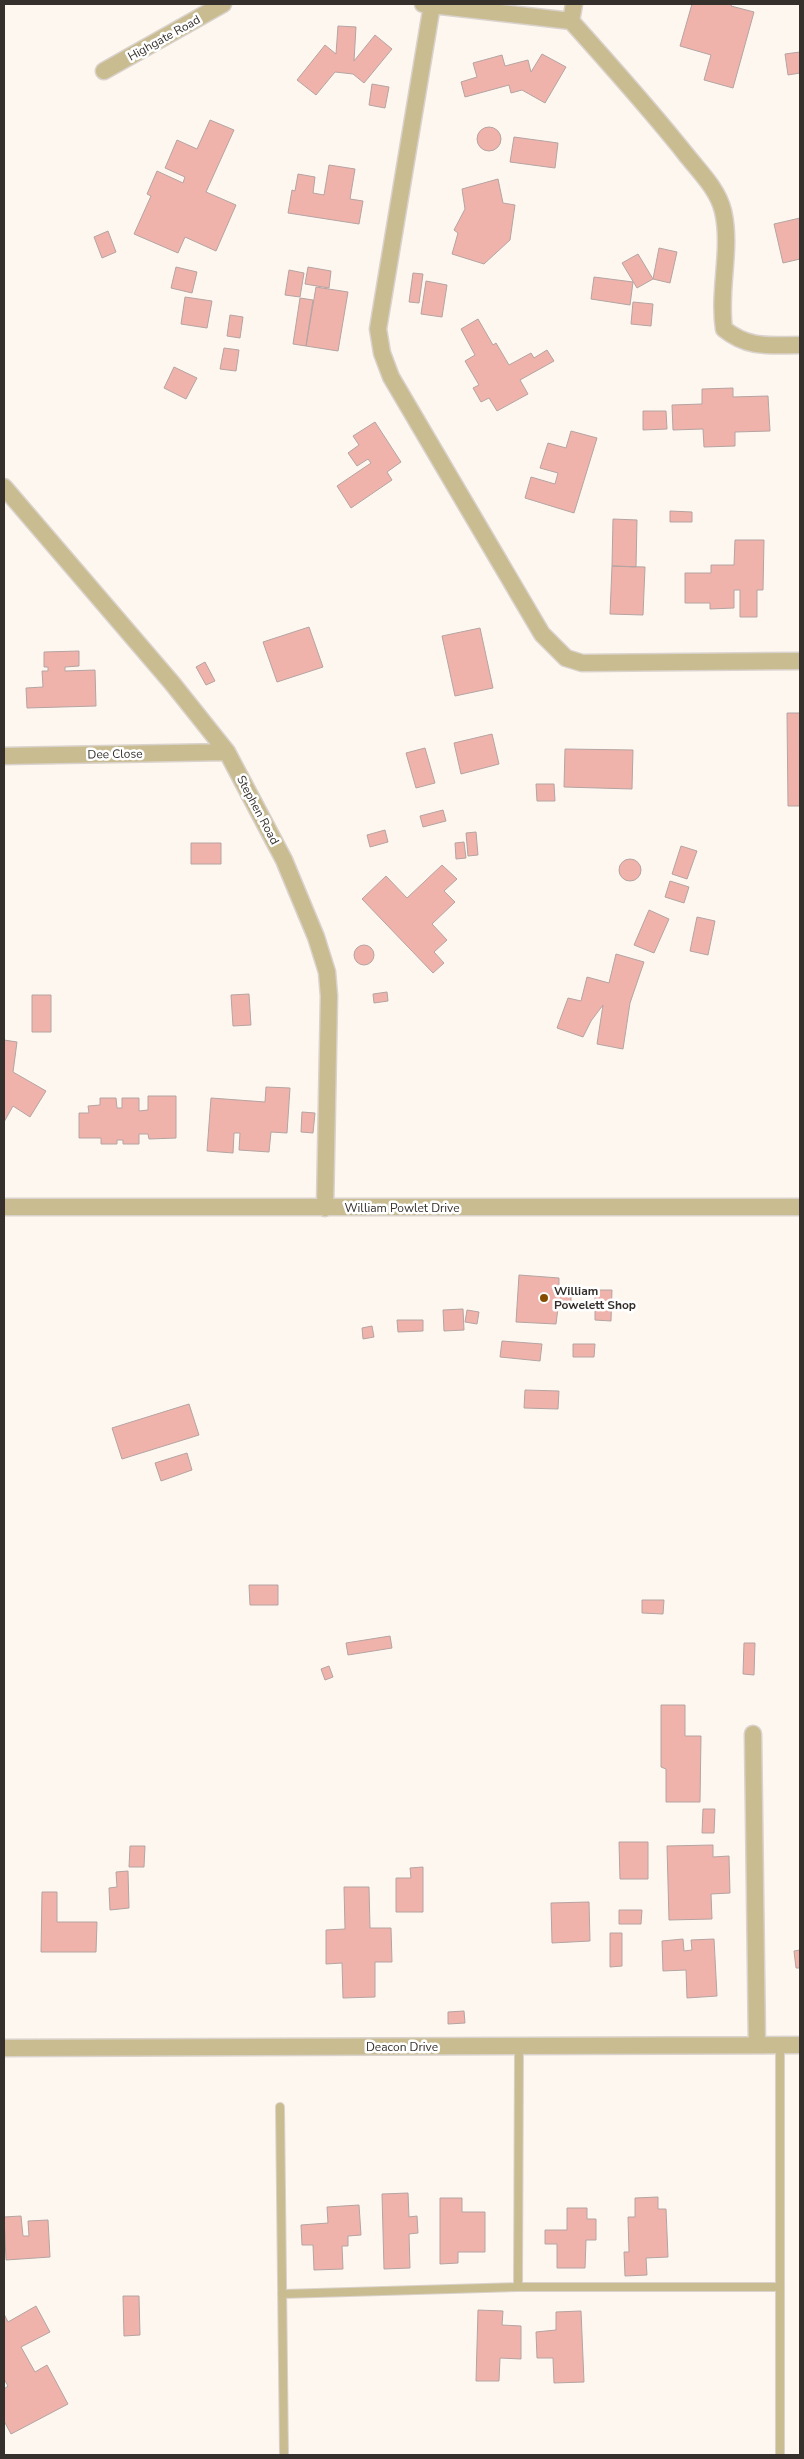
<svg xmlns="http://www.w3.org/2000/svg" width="804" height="2459" font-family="'Nunito Sans',sans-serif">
<rect width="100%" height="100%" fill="#fef7f0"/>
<path fill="#efb3ab" stroke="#b5a4a2" d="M692 4H732L731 6 754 12 733 88 704 80 711 55 680 46Z
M338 26 356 27 354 61 375 35 392 49 364 83 353 74 335 72 316 95 297 80 325 45 336 54Z
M800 52V73L788 75 785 54Z
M542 54 566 67 545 103 522 90 511 93 509 85 465 97 461 82 477 77 473 63 502 55 505 66 528 60 531 72Z
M372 84 389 87 385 108 369 105Z
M210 120 234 130 206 192 236 205 216 251 185 237 178 253 134 234 151 196 147 194 157 171 183 183 185 177 165 168 177 140 197 149Z
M477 139a12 12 0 1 1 24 0a12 12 0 1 1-24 0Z
M514 137 558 143 555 168 510 162Z
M329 165 355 169 350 199 363 201 359 224 288 213 292 190 295 191 298 174 315 177 313 193 324 195Z
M498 179 503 203 515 205 510 240 484 264 452 254 458 233 454 230 465 209 462 189Z
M800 218V259L783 263 774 224Z
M108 231 116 252 102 258 94 237Z
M659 248 677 252 670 283 653 279Z
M638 254 653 279 637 288 622 263Z
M176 267 197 272 192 293 171 288Z
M308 267 331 271 329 288 305 284Z
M289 270 304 273 300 297 285 295Z
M413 273 423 274 419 303 409 302Z
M594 277 633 282 630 305 591 299Z
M426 281 447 285 442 317 421 314Z
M316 287 348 292 338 351 306 346Z
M185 297 212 301 207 328 181 324Z
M300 298 313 300 306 346 293 344Z
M633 302 653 304 651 326 631 324Z
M230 315 243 317 240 338 227 336Z
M478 319 493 345 496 343 509 365 531 353 534 358 547 350 554 361 520 380 528 394 497 411 489 398 481 402 473 388 479 385 465 361 475 355 461 329Z
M224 348 239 350 236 371 220 369Z
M174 367 197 378 186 399 164 388Z
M733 388V397L768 396 770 431 735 432V446L704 447 703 429 673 430 672 405 702 404V389Z
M643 411H666L667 429 643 430Z
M375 422 401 462 387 472 392 480 351 508 337 486 371 463 368 459 357 466 348 453 359 445 353 436Z
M571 431 597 438 574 513 525 498 531 477 555 484 558 473 540 468 548 443 566 448Z
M670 511 692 512V522H670Z
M613 519 637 520 636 567 612 566Z
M735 540H764L763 590H757V617H740V590H734V608L710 609V603H685V573H711V565H734Z
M612 566 645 567 643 615 610 614Z
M309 627 323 667 277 682 263 642Z
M480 628 493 688 455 696 442 636Z
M79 651V666L65 667V671L95 670 96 706 27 708 26 688 43 687 42 671H48V667H44V652Z
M205 662 215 681 206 685 196 667Z
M787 713H800V806H788Z
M492 734 499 764 461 774 454 743Z
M425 748 435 783 416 788 406 753Z
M565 749 633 750 632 789 564 787Z
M536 784H554L555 801H537Z
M443 810 446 821 423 827 420 816Z
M385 830 388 842 370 847 367 835Z
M476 832 478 855 468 856 466 833Z
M464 842 466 858 456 859 455 843Z
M191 843H221V864H191Z
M681 846 697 851 687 879 672 874Z
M619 870a11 11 0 1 1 22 0a11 11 0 1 1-22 0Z
M442 865 457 879 444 891 455 902 432 924 447 940 434 952 444 963 433 973 362 899 386 876 407 898Z
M670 881 689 887 684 903 665 897Z
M649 910 669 919 654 953 634 945Z
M697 917 715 921 708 955 690 951Z
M354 955a10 10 0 1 1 20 0a10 10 0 1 1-20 0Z
M616 954 644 962 630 1003 623 1049 597 1044 603 1005 591 1021 583 1037 557 1028 568 998 581 1001 587 977 609 983Z
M387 992 388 1001 374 1003 373 994Z
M249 994 251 1025 233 1026 231 995Z
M32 995H51V1032H32Z
M4 1040 17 1042 13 1072 46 1091 30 1117 13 1106 4 1122Z
M266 1087 290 1088 287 1133 271 1132 269 1152 239 1150 240 1133H234L233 1153 207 1151 211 1098 265 1102Z
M148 1096H176V1138L149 1139 148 1134H139V1144H123V1140H117V1144H101V1138H79V1113H89L88 1106 100 1105V1098H116L117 1108H122V1098H139V1111L148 1110Z
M302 1112 315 1113 313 1133 301 1132Z
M519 1275 559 1278V1287L571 1288V1308H558L556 1324 516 1322Z
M595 1290H612L611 1321 595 1320Z
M463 1309 464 1330 444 1331 443 1310Z
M467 1310 479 1312 477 1324 465 1322Z
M397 1320H423V1331L398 1332Z
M372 1326 374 1337 363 1339 362 1328Z
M502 1341 542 1344 540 1361 500 1357Z
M573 1344H595L594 1357H573Z
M525 1390 559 1391 558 1409 524 1408Z
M189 1404 199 1435 122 1459 112 1428Z
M187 1453 192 1470 161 1481 155 1463Z
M249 1585H278V1605H250Z
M642 1600H664L663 1614 642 1613Z
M390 1636 392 1648 348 1655 346 1643Z
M744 1643H755L754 1675 743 1674Z
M329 1666 333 1677 325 1680 321 1669Z
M661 1705H685V1736H701L700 1802H666V1769L661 1767Z
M703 1809H715L714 1833H702Z
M619 1842H648V1879H620Z
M713 1845V1857L729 1856 730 1893 711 1894 712 1919 669 1920 667 1846Z
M130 1846H145L144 1867H129Z
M423 1867V1912H396V1878H411L410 1868Z
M128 1871 129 1908 110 1910 109 1888 117 1887 116 1872Z
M344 1887H369L370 1928H391L392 1962H375V1997L343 1998 342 1963 326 1964V1930L345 1929Z
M42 1892H57V1922H97L96 1952H41Z
M589 1902 590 1941 552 1943 551 1903Z
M619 1910H642L641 1924H619Z
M610 1933H622V1966L610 1967Z
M683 1939 684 1951 692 1950 691 1940 714 1939 717 1996 687 1998 686 1970 663 1971 662 1941Z
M800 1950V1968H796L794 1951Z
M464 2011 465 2023 448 2024V2012Z
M408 2193 409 2217 417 2216 418 2233 409 2234 410 2268 384 2269 382 2194Z
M658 2197V2209H666L668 2257 646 2258 647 2275 625 2276 624 2252H629L628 2217H635V2198Z
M440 2198H462V2212H485V2252H458V2263L440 2264Z
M359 2205 361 2235 348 2236V2246H342L343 2269 314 2270 313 2245H302L301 2225 328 2223 327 2207Z
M567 2208H587V2219H596V2240H586L585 2268H557V2244H545V2230H567Z
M21 2216 23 2236H29L28 2221 48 2220 50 2257 6 2260 4 2217Z
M123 2296H139L140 2335 124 2336Z
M36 2306 50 2332 21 2347 35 2372 47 2365 68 2404 11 2434 4 2421V2389L8 2386 4 2379V2314L8 2322Z
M478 2310 503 2311 502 2325 521 2326V2359L500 2358 499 2381H476Z
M581 2311 584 2382 554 2383 553 2358H537L536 2332 556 2330V2312Z"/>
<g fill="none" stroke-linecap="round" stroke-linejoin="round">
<defs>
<path id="service" d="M280 2107 284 2455
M518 2287 519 2046
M282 2294 518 2287H780
M780 2455V2045"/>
<path id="minor" d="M423 4 571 21 574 4
M432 5 378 329 382 353 391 377 542 634 566 658 582 663 800 661
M571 21C611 66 651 110 688 157 701 173 718 190 723 211 732 249 718 290 724 329 749 349 769 345 800 345
M104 71 223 4
M4 487 172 683 227 752 284 860 316 937 327 972 329 996 325 1208
M4 756 227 752
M4 1207H800
M753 1734 757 2045
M4 2048 800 2045"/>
</defs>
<use href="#service" stroke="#dad3cd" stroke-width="10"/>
<use href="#minor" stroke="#dad3cd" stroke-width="19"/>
<use href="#service" stroke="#c9bc91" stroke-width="8"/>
<use href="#minor" stroke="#c9bc91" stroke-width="16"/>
</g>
<circle fill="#864d01" stroke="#fff" stroke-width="2" cx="544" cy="1298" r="5"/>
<g text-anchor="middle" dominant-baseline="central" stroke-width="5" stroke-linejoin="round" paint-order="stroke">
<g font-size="12" fill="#35302c" stroke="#fff">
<text transform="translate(164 38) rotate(-29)">Highgate Road</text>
<text transform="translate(115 754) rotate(-1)">Dee Close</text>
<text transform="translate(258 810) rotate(62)">Stephen Road</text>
<text x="402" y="1208">William Powlet Drive</text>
<text x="402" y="2047">Deacon Drive</text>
</g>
<g font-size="12" font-weight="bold" fill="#35302c" stroke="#fff" text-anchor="start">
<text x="554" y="1291">William<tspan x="554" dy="14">Powelett Shop</tspan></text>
</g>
</g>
<rect width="804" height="2459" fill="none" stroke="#35302c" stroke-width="10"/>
</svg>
